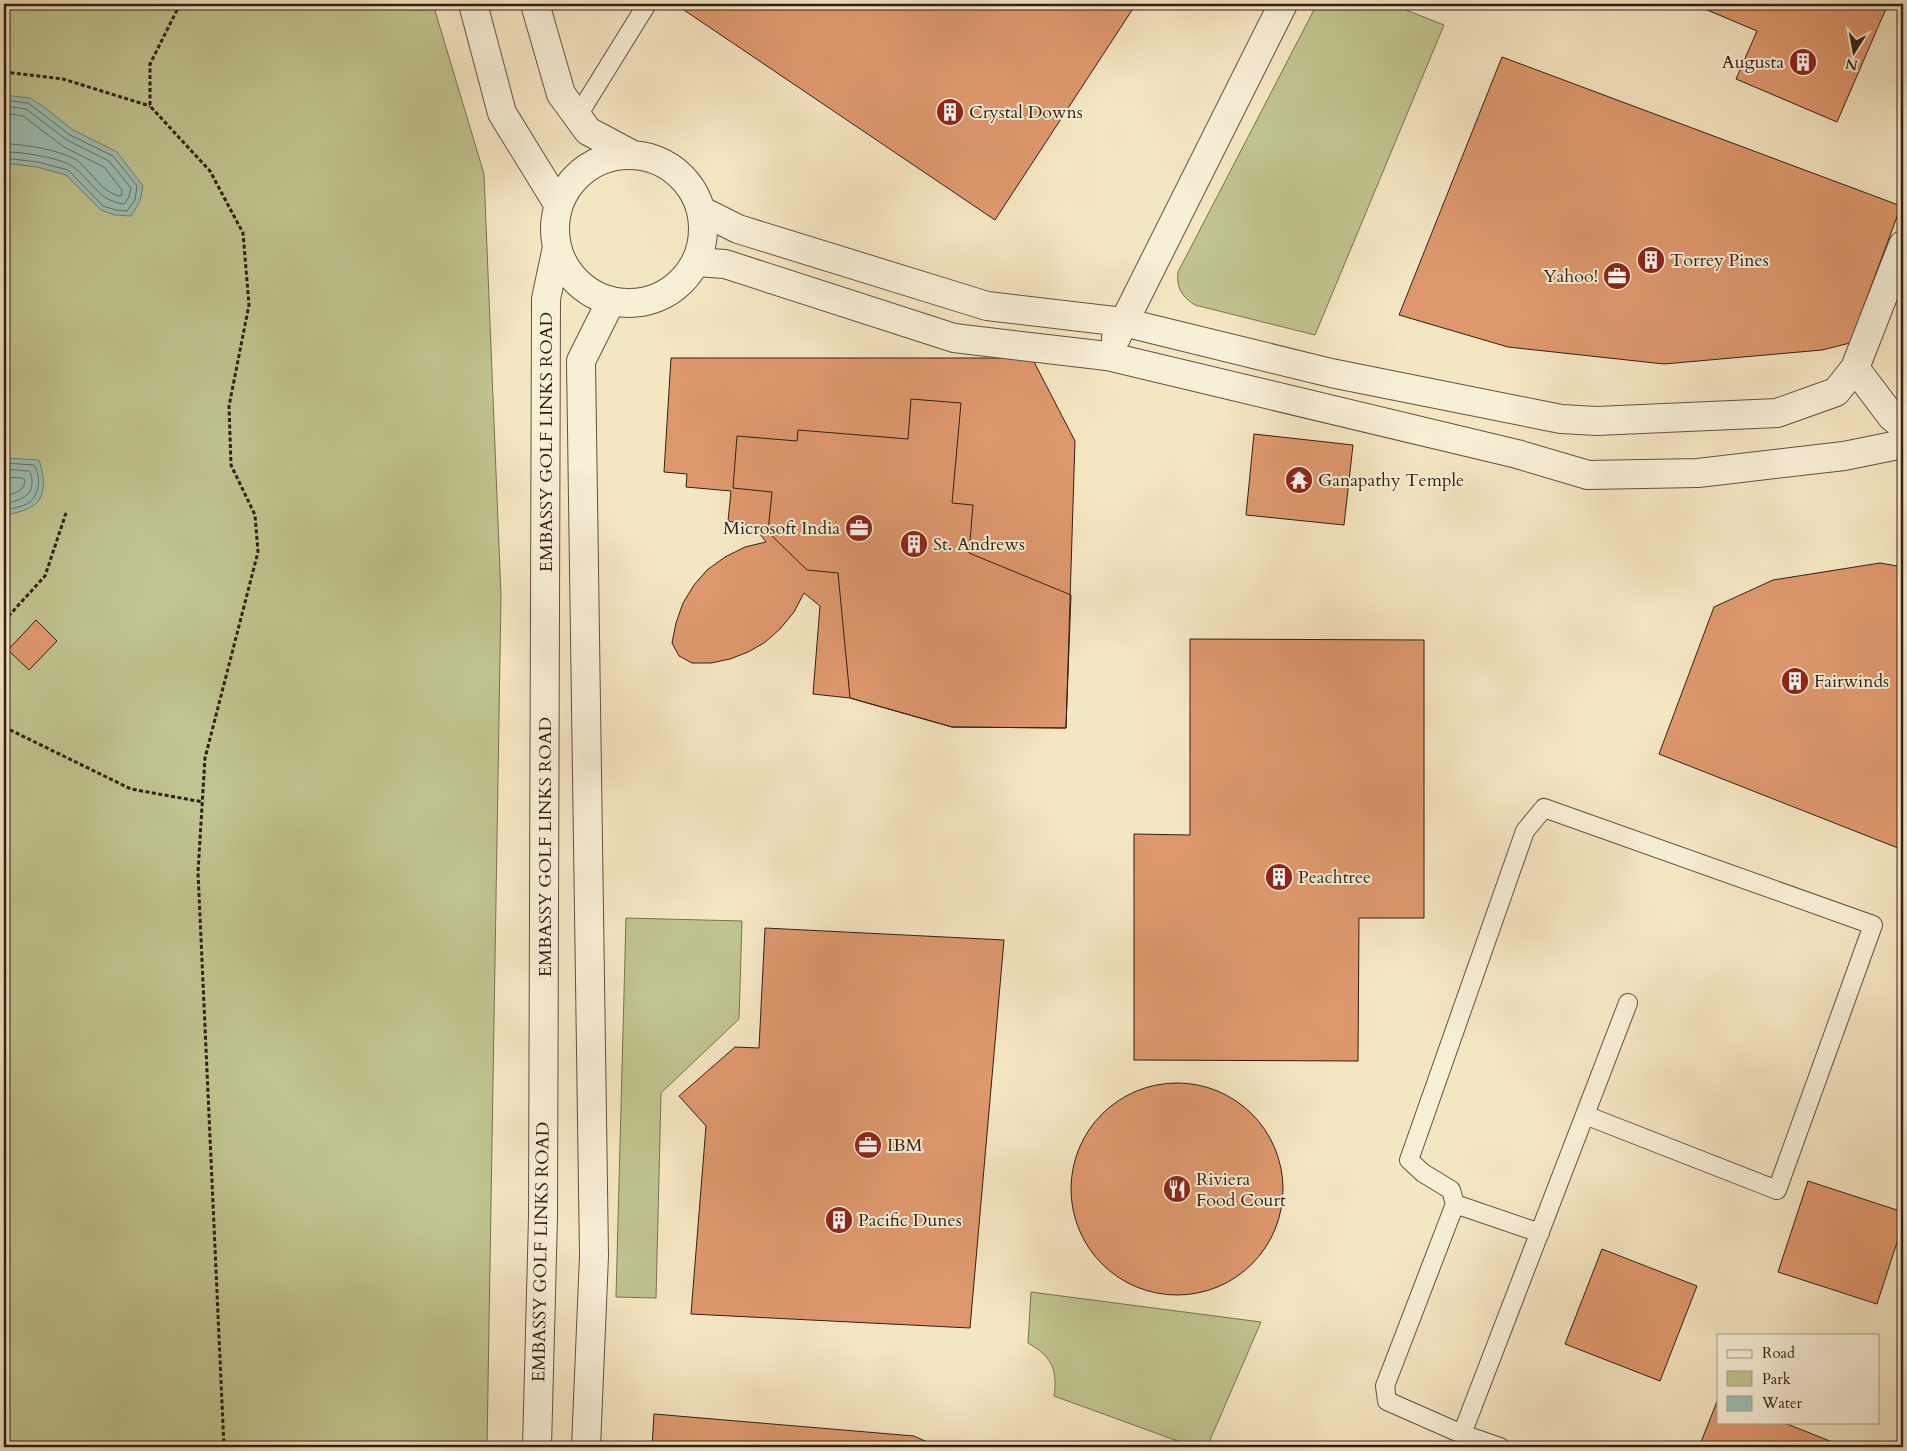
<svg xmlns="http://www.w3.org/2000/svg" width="1907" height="1451" font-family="Cardo,serif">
<rect width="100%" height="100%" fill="#f5e6c2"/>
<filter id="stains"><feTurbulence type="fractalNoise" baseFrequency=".004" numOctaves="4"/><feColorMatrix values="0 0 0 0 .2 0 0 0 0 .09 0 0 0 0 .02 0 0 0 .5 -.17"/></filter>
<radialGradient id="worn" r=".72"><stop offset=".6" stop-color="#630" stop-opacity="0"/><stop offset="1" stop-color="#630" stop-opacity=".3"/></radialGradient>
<path fill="#c0c490" stroke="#787252" d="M4 4H433L484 174 501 596 487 1447H4Z
M1317 4H1391L1444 25 1315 335 1195 305C1182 297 1176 287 1178 272Z
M626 918 742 921 739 1019 661 1093 656 1298 616 1297Z
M1031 1292 1261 1322 1207 1447H1194L1054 1396C1058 1369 1051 1356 1028 1343Z"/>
<path fill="#9cbfb4" stroke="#717f74" d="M4 95 30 98 44 107 73 130 117 152 143 186 140 201 131 216 115 215 101 210 66 175 37 167 4 163Z
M4 458 39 460C44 475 48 498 31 507 23 512 12 513 4 516Z"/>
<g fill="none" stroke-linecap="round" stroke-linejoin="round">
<path stroke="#666f64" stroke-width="1" d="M4 100 28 103 70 135 113 156 137 186 135 200 127 211 116 210 103 206 68 170 38 162 4 158
M4 106 26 109 67 140 109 161 131 188 129 197 124 204C99 202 91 179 72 166 61 158 18 151 4 152
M4 113 23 116 64 147 104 167 122 190V195L119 196C102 192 92 173 79 162 67 151 19 143 4 144
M4 463 34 465C41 476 40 493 30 502 24 507 11 508 4 511
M4 469 29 471C32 475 32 478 32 483 32 498 16 501 4 504
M4 477 22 478 25 480C24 493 14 493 4 496"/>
</g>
<path fill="#df986e" stroke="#311f14" d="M675 4H1136L995 220Z
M1693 4H1888L1837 122 1736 79 1757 31Z
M1502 57 1901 206 1850 343 1822 350 1664 364 1508 347 1399 315Z
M671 358H1032L1075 441 1066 728 952 727 850 698 813 694 820 606 804 593 794 612 780 629 764 643 748 652 730 659 711 663H692L679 656 672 643 676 623 683 603 694 585 707 570 725 557 745 547 766 542 760 534 746 525 728 521 731 491 686 487 687 474 664 472Z
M911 399 961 403 952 503 973 505 969 553 1071 595 1066 728 952 727 850 698 838 573 807 570 768 532 772 492 733 488 737 436 797 441 798 430 908 439Z
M1254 434 1353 445 1344 525 1246 515Z
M1880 563 1903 567V850L1659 754 1714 607 1773 580Z
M36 620 57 641 29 670 8 650Z
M1190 639 1424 640V918H1359L1358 1061 1134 1060V834L1190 835Z
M765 928 1004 940 970 1328 691 1314 706 1126 679 1096 735 1047 759 1048Z
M1071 1189a106 106 0 1 1 212 0a106 106 0 1 1-212 0Z
M1808 1181 1903 1212V1224L1877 1304 1778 1272Z
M1602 1249 1697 1286 1660 1381 1565 1344Z
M1718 1399V1422H1782L1845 1447H1699Z
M654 1414 914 1436 925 1441 933 1447H652Z"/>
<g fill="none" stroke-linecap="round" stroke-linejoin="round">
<defs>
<path id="service" d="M577 117 647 4
M1455 1204 1540 1233
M1462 1434 1628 1003
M1500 1447 1462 1434 1387 1401 1385 1386 1455 1204 1451 1190 1423 1173 1409 1160 1525 831 1544 808 1873 925 1777 1190 1585 1115"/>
<path id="minor" d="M702 211 738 229 987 306 1123 322 1331 373 1561 419 1597 421 1777 413 1836 392 1855 368 1903 245
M696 262 725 264 954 338 1107 356 1517 454 1588 475 1698 473 1844 456 1903 444
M1116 338 1283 4
M1855 368 1892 417 1903 426"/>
<path id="tertiary" d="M473 4 502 113 558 204
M535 4 561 94 588 131 631 154
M555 229a74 74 0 1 1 148 0a74 74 0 1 1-148 0Z
M537 1447 543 1217 546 299 557 247
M586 1447 594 1256 581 361 611 301"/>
</defs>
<use href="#service" stroke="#625140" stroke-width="20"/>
<use href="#minor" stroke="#625140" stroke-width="30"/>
<use href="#tertiary" stroke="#625140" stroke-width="30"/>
<path stroke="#311f14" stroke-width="3" stroke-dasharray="4 2.5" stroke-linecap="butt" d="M180 4 150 64V106L210 171 243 233 249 305 229 406 231 465 255 515 258 552 205 758 198 872 224 1447
M4 72 63 79 150 106
M4 621 45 576 66 513
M4 727 131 789 203 802"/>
<use href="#service" stroke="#f8efd7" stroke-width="18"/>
<use href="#minor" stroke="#f8efd7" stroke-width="28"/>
<use href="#tertiary" stroke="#f8efd7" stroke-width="28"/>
</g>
<defs>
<symbol id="building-disc" viewBox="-11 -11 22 22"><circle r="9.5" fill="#8f2418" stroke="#f8efd7"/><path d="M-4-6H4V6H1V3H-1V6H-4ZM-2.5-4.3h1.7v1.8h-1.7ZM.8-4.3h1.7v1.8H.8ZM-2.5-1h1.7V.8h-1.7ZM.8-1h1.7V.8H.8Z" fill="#fff"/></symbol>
<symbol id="office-disc" viewBox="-11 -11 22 22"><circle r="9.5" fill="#8f2418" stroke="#f8efd7"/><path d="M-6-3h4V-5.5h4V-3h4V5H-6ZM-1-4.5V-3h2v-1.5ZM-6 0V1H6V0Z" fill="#fff"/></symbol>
<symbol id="temple-disc" viewBox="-11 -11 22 22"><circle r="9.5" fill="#8f2418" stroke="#f8efd7"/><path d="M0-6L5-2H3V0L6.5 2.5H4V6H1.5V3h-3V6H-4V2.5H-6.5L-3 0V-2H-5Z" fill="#fff"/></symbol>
<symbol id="restaurant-disc" viewBox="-11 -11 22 22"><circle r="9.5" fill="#8f2418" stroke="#f8efd7"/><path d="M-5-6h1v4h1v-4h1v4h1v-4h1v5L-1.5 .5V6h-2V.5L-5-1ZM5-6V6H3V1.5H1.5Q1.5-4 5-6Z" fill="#fff"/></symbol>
</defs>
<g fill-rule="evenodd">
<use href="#building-disc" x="1787" y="46" width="32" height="32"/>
<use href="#building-disc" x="934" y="96" width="32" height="32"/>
<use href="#building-disc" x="1635" y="244" width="32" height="32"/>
<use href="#office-disc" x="1601" y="260" width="32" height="32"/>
<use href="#temple-disc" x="1283" y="464" width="32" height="32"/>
<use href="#office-disc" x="843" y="512" width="32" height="32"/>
<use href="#building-disc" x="898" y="528" width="32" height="32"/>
<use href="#building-disc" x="1779" y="665" width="32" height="32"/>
<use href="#building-disc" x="1263" y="861" width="32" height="32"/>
<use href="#office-disc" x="852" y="1129" width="32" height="32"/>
<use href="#restaurant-disc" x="1161" y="1173" width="32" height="32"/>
<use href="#building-disc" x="823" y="1204" width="32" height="32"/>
</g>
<g text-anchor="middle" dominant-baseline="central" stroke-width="4" stroke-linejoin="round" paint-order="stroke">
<g font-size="18" fill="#311f14" stroke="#f8efd7" text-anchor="start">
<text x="1784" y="62" text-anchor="end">Augusta</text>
<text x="969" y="112">Crystal Downs</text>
<text x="1670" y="260">Torrey Pines</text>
<text x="1598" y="276" text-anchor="end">Yahoo!</text>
<text x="1318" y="480">Ganapathy Temple</text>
<text x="840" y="528" text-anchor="end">Microsoft India</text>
<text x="933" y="544">St. Andrews</text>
<text x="1814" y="681">Fairwinds</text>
<text x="1298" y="877">Peachtree</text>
<text x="887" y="1145">IBM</text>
<text x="1196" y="1179">Riviera<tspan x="1196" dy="21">Food Court</tspan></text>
<text x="858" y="1220">Pacific Dunes</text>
</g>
<g font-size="18" fill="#311f14" stroke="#f8efd7">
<text transform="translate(546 442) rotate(-90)">EMBASSY GOLF LINKS ROAD</text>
<text transform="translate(545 847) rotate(-90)">EMBASSY GOLF LINKS ROAD</text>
<text transform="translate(541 1252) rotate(-89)">EMBASSY GOLF LINKS ROAD</text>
</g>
</g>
<rect width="1907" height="1451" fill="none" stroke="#f5e6c2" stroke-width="20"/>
<rect x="5" y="5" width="1897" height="1441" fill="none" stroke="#311f14" stroke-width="2.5"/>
<rect x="10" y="10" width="1887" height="1431" fill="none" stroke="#311f14"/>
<rect x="1717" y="1334" width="162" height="90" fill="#f8efd7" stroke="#a89c89"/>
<rect x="1727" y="1350" width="25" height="8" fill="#f8efd7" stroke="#a89c89"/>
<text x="1762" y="1358" font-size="15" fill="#311f14">Road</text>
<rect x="1727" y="1371" width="25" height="15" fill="#c0c490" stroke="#a89c89"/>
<text x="1762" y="1384" font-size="15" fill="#311f14">Park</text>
<rect x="1727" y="1396" width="25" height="15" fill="#9cbfb4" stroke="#a89c89"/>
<text x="1762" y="1408" font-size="15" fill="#311f14">Water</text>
<g transform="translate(1854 52) rotate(191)" stroke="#f8efd7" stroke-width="4" paint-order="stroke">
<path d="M0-4L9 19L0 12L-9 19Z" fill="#311f14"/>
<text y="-8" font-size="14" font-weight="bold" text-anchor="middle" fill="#311f14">N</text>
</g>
<rect width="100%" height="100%" filter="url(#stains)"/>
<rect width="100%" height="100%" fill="url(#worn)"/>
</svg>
